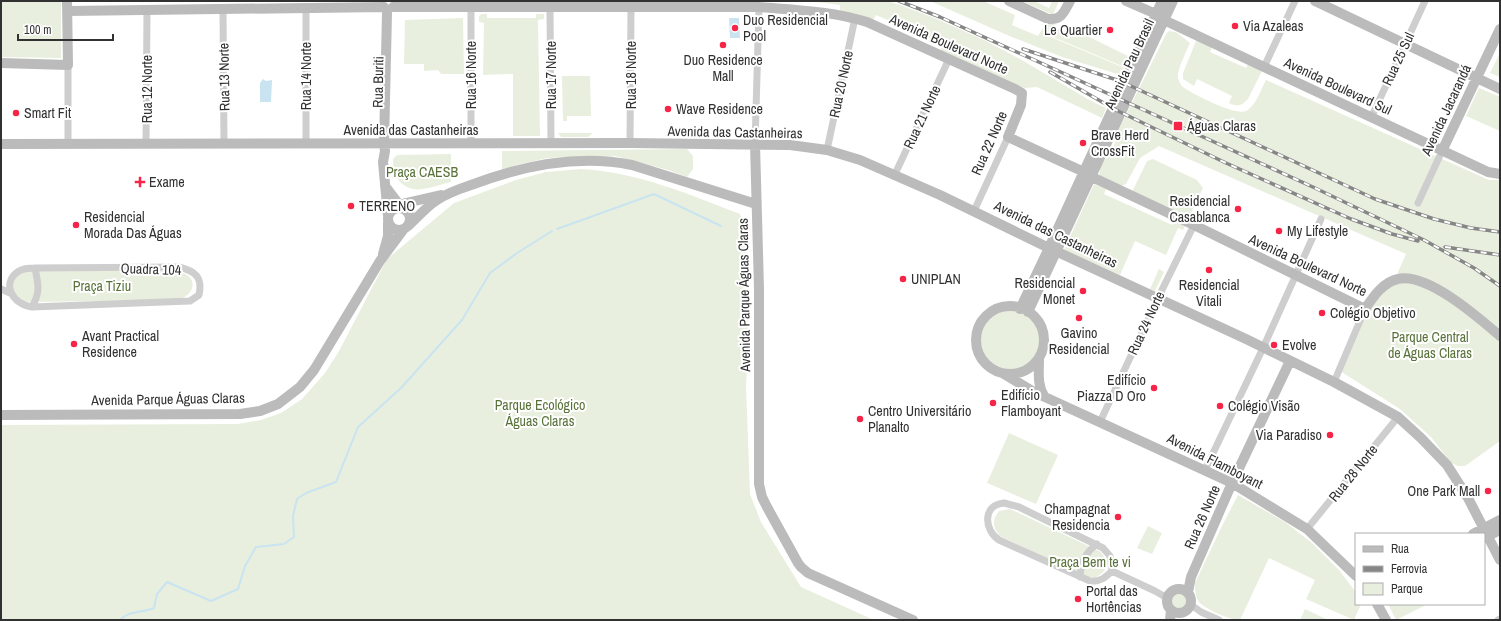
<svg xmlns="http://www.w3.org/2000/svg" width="1501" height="621" font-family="'Archivo Narrow',sans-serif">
<rect width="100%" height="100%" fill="#fff"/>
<path fill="#e9efde" d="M1 1 61 2V58L1 57Z
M809 1H887L900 5 937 19 984 40 1020 59 1091 101 1106 108 1102 118 1037 87 1025 88 1016 85 940 51 943 44 876 15 873 20 857 14 840 11V5Z
M930 1H983L1015 15 1012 25 1038 36C1044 27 1043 25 1054 23L1058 29 1065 31 1071 28 1134 59 1129 69 1051 36V37L1127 69 1124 76 1062 57 1007 35Z
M1022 1H1034L1049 8 1052 1H1059L1053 15Z
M482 14H487V18H536V14H544V19L538 20 540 136H513V74L483 75 484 23 479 22V16Z
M463 18 464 74H441L438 70 424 71V64H404L405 20Z
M1169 31 1176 32 1190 43C1187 50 1177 70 1178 77 1179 83 1182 87 1186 89 1197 96 1236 116 1246 111 1256 106 1261 89 1266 80L1489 180H1500V441L1465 466H1458L1451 463 1431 437 1400 409 1340 371 1372 302 1394 281 1406 254 1159 146 1140 158 1126 184 1118 187 1099 178 1100 167 1113 149 1119 129 1166 34Z
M1198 36 1214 43 1210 52 1246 68 1250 61 1264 67 1248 99C1242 106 1237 107 1229 103L1232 96 1197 79 1194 86 1183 79V73Z
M1500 53V77L1490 73Z
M562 76H590L591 116H567V121H563Z
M1479 88 1500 97V131L1466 116Z
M558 133H593L588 137H561Z
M687 149 693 156V169L687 177 668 170 615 156 547 158 521 164 502 170V151Z
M451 154V182C442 184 432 188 423 189 403 192 392 177 393 159L397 155Z
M1153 159 1197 180 1203 188 1188 219 1132 192 1147 161Z
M581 169C637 172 688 194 740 214L747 235 748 347 746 386 750 494 761 522 801 587 874 620H1V425L238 424 261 420 281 413 302 399 325 373 339 351 387 259 454 203 516 180 546 172Z
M1094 184 1106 189 1104 194 1172 225 1175 221 1185 226 1183 230 1178 228 1166 255 1135 241 1120 275 1064 250Z
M1159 269 1164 272 1155 291 1150 289Z
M33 270 177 271C199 275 197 296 176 300L25 302 15 296 10 287 19 272Z
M977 340a32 32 0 1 1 64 0a32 32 0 1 1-64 0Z
M1009 433 1058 455 1036 504 987 483Z
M1238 495 1285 522 1312 543 1339 570 1355 591 1356 593V604H1361L1354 620 1306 599 1315 580 1269 558 1240 620C1230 620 1205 609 1199 602 1195 596 1195 590 1195 583L1221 528Z
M1010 509 1101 552C1110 564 1108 570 1095 578L1087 577 1000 536C992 527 992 520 999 511Z
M1148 526 1162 533 1152 554 1137 548Z
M1166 601a10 10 0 1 1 20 0a10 10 0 1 1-20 0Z
M1388 604H1428L1396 620Z
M1305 609 1328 620H1300Z"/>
<path fill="#c9e4f0" d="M729 18H739L740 38H730Z
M263 79 266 81 272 80 271 102H260V83Z"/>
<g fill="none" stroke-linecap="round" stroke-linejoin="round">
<path stroke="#c9e4f0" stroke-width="2" d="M557 229 654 194 721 226
M120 620C129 610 143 613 154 608L157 594 167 582 211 601 238 589 245 566 256 547 284 544 294 537 293 516 297 499 306 493 336 482 358 427 401 388 462 320 490 273 517 253 552 231"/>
<path stroke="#cecece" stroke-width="7" d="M550 7 551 144
M223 9 224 144
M68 65V145
M1264 67 1295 1
M1371 118 1425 1
M630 143 631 7
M146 144 147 10
M306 144V8
M471 144V6
M755 144 759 7
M827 150 855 18
M895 174 949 59
M1418 203 1442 151
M974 211 1008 137
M179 267C195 271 203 277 199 295L190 301 32 307C13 305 0 283 19 271 24 268 30 268 35 268Z
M1 289 10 293
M32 307C41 291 38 284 35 268
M1334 382 1365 309
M1100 422 1158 298 1194 225
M1205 470 1263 348 1321 219
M1004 503 1019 507 1103 548 1110 556 1112 571C1105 578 1100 582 1090 581L999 540C984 530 982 505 1004 503Z
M1307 529 1398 417
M1112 571 1155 591 1167 598
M1080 577C1081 562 1085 553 1097 544
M1190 604 1201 612 1219 620
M1498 620 1500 619"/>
<path stroke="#bbb" stroke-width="10" d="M1009 1 1048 19C1062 20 1064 12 1070 1
M1126 1 1156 14
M1315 1 1500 89
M393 7H759C795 10 832 11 867 22L1015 89 1022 93 1021 105 1008 137 1084 172
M68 11 384 7
M387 13 384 144 385 151 383 162 388 216
M1164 20 1488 172 1500 174
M1 63 68 65 67 1
M1 144 630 143 790 145 827 150 860 160 940 195 1049 248 1246 339 1334 382 1398 417 1421 438 1447 465 1468 498 1500 560
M755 144 759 289V484L762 497 767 507 798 563 801 567 808 573 913 620
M1442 151 1500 29
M1092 177 1194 225 1365 309C1373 297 1383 282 1398 279 1427 272 1479 318 1500 336
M385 186 398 203 399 208
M388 219a11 11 0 1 1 22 0a11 11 0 1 1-22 0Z
M400 208 401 205 406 203 441 195
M408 226C417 218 427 206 437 200 447 193 459 189 471 185 521 166 578 154 632 165L756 204
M383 254 388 236V223
M976 340a34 34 0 1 1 68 0a34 34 0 1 1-68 0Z
M1020 309 1049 248 1162 1
M1028 312 1173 1
M1039 359C1039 373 1037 384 1044 396
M1004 374 1034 392 1232 483 1307 529 1356 576
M1 415 240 414 260 411 278 404 300 387 314 370 380 261 403 230
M1473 534 1500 520
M1484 538 1500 530
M1167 601a12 12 0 1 1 24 0a12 12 0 1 1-24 0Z
M1188 592 1191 577 1232 483 1290 361
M1377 604 1386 620
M1170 620 1171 610"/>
<defs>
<path id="rail" d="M899 1 940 17 1315 188 1424 240 1474 268 1500 286
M1023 49 1120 81 1375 199 1434 219 1471 228 1500 232
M1050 72 1116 110 1226 163 1351 219 1392 234 1418 241
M1445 247 1500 255"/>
</defs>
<use href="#rail" stroke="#868686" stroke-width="3.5"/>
<use href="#rail" stroke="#fff" stroke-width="2" stroke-dasharray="6" stroke-linecap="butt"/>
</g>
<g fill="#f62548" stroke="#fff" stroke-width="1.5">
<circle cx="1235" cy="26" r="4"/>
<circle cx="735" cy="28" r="4"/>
<circle cx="1110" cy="30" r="4"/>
<circle cx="723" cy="45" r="4"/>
<circle cx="668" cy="109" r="4"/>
<circle cx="16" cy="113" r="4"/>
<rect x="1173" y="121" width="10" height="10" rx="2"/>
<circle cx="1083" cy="143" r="4"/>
<path d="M138 176h4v4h4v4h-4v4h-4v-4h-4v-4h4z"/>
<circle cx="351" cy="206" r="4"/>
<circle cx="1238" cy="209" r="4"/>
<circle cx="76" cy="225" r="4"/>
<circle cx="1279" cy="231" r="4"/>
<circle cx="1209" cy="270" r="4"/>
<circle cx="903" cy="279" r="4"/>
<circle cx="1083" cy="291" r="4"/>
<circle cx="1322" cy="313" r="4"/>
<circle cx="1079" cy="318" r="4"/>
<circle cx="74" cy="344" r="4"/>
<circle cx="1274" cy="345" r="4"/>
<circle cx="1154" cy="388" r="4"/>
<circle cx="993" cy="403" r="4"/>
<circle cx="1220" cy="406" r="4"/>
<circle cx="860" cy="419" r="4"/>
<circle cx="1330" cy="435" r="4"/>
<circle cx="1488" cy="491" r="4"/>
<circle cx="1118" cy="517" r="4"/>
<circle cx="1078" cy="599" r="4"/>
</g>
<g text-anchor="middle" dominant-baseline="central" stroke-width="4" stroke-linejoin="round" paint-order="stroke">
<g font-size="14" fill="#313131" stroke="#fff" text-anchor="start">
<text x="743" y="20">Duo Residencial<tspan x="743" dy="16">Pool</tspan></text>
<text x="1243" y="26">Via Azaleas</text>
<text x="1102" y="30" text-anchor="end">Le Quartier</text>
<text x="723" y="60" text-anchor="middle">Duo Residence<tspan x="723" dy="16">Mall</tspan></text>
<text x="676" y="109">Wave Residence</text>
<text x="24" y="113">Smart Fit</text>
<text x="1187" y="126">Águas Claras</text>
<text x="1091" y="135">Brave Herd<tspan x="1091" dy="16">CrossFit</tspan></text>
<text x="149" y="182">Exame</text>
<text x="1230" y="201" text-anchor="end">Residencial<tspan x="1230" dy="16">Casablanca</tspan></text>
<text x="359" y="206">TERRENO</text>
<text x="84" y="217">Residencial<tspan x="84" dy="16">Morada Das Águas</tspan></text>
<text x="1287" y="231">My Lifestyle</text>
<text x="911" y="279">UNIPLAN</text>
<text x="1075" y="283" text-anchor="end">Residencial<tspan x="1075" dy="16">Monet</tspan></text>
<text x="1209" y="285" text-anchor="middle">Residencial<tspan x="1209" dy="16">Vitali</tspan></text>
<text x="1330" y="313">Colégio Objetivo</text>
<text x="1079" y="333" text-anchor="middle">Gavino<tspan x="1079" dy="16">Residencial</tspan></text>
<text x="82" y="336">Avant Practical<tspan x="82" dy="16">Residence</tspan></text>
<text x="1282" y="345">Evolve</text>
<text x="1146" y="380" text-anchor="end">Edifício<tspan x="1146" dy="16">Piazza D Oro</tspan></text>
<text x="1001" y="395">Edifício<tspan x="1001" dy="16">Flamboyant</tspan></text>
<text x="1228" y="406">Colégio Visão</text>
<text x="868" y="411">Centro Universitário<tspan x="868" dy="16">Planalto</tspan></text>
<text x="1322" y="435" text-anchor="end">Via Paradiso</text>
<text x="1480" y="491" text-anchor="end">One Park Mall</text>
<text x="1110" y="509" text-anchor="end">Champagnat<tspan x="1110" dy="16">Residencia</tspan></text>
<text x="1086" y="591">Portal das<tspan x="1086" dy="16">Hortências</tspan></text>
</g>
<g font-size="14" fill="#313131" stroke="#fff">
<text transform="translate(949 44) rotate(24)">Avenida Boulevard Norte</text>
<text transform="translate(1398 59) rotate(-65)">Rua 25 Sul</text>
<text transform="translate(1129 64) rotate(-65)">Avenida Pau Brasil</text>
<text transform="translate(471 75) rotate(-90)">Rua 16 Norte</text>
<text transform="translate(551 75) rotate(-90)">Rua 17 Norte</text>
<text transform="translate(631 75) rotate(-90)">Rua 18 Norte</text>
<text transform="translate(306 76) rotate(-90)">Rua 14 Norte</text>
<text transform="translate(224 77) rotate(-91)">Rua 13 Norte</text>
<text transform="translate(378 82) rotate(-89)">Rua Buriti</text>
<text transform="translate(841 84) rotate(-78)">Rua 20 Norte</text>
<text transform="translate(1338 86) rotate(25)">Avenida Boulevard Sul</text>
<text transform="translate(147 89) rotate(-90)">Rua 12 Norte</text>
<text transform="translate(1446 110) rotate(-65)">Avenida Jacarandá</text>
<text transform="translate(922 117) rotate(-65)">Rua 21 Norte</text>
<text x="411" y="130">Avenida das Castanheiras</text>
<text transform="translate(735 132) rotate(1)">Avenida das Castanheiras</text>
<text transform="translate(989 143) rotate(-66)">Rua 22 Norte</text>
<text transform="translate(1056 234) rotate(26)">Avenida das Castanheiras</text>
<text transform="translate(1308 265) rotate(25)">Avenida Boulevard Norte</text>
<text transform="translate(151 269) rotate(2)">Quadra 104</text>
<text transform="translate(744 295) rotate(-91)">Avenida Parque Águas Claras</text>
<text transform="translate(1146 323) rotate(-65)">Rua 24 Norte</text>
<text transform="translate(168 399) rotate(-1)">Avenida Parque Águas Claras</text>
<text transform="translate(1215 461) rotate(27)">Avenida Flamboyant</text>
<text transform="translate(1353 473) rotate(-51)">Rua 28 Norte</text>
<text transform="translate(1202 517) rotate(-66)">Rua 26 Norte</text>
</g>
<g font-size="14" fill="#597239" stroke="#fff">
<text x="422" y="172">Praça CAESB</text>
<text x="102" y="286">Praça Tiziu</text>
<text x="1430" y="337">Parque Central<tspan x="1430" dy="16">de Águas Claras</tspan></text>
<text x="540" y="405">Parque Ecológico<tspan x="540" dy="16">Águas Claras</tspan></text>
<text x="1090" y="562">Praça Bem te vi</text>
</g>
</g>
<rect width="1501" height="621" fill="none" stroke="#313131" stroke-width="4"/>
<rect x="1355" y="533" width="130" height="72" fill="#ffffff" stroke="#adadad"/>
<rect x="1363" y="546" width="20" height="6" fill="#bbbbbb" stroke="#adadad"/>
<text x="1391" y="553" font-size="12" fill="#313131">Rua</text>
<rect x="1363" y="566" width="20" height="6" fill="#868686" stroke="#adadad"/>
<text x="1391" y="573" font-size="12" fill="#313131">Ferrovia</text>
<rect x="1363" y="583" width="20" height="12" fill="#e9efde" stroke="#adadad"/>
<text x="1391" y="593" font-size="12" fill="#313131">Parque</text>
<path d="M18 34v6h95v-6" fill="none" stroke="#313131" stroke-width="2"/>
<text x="24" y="34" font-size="12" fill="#313131" stroke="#ffffff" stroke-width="3" paint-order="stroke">100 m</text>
</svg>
